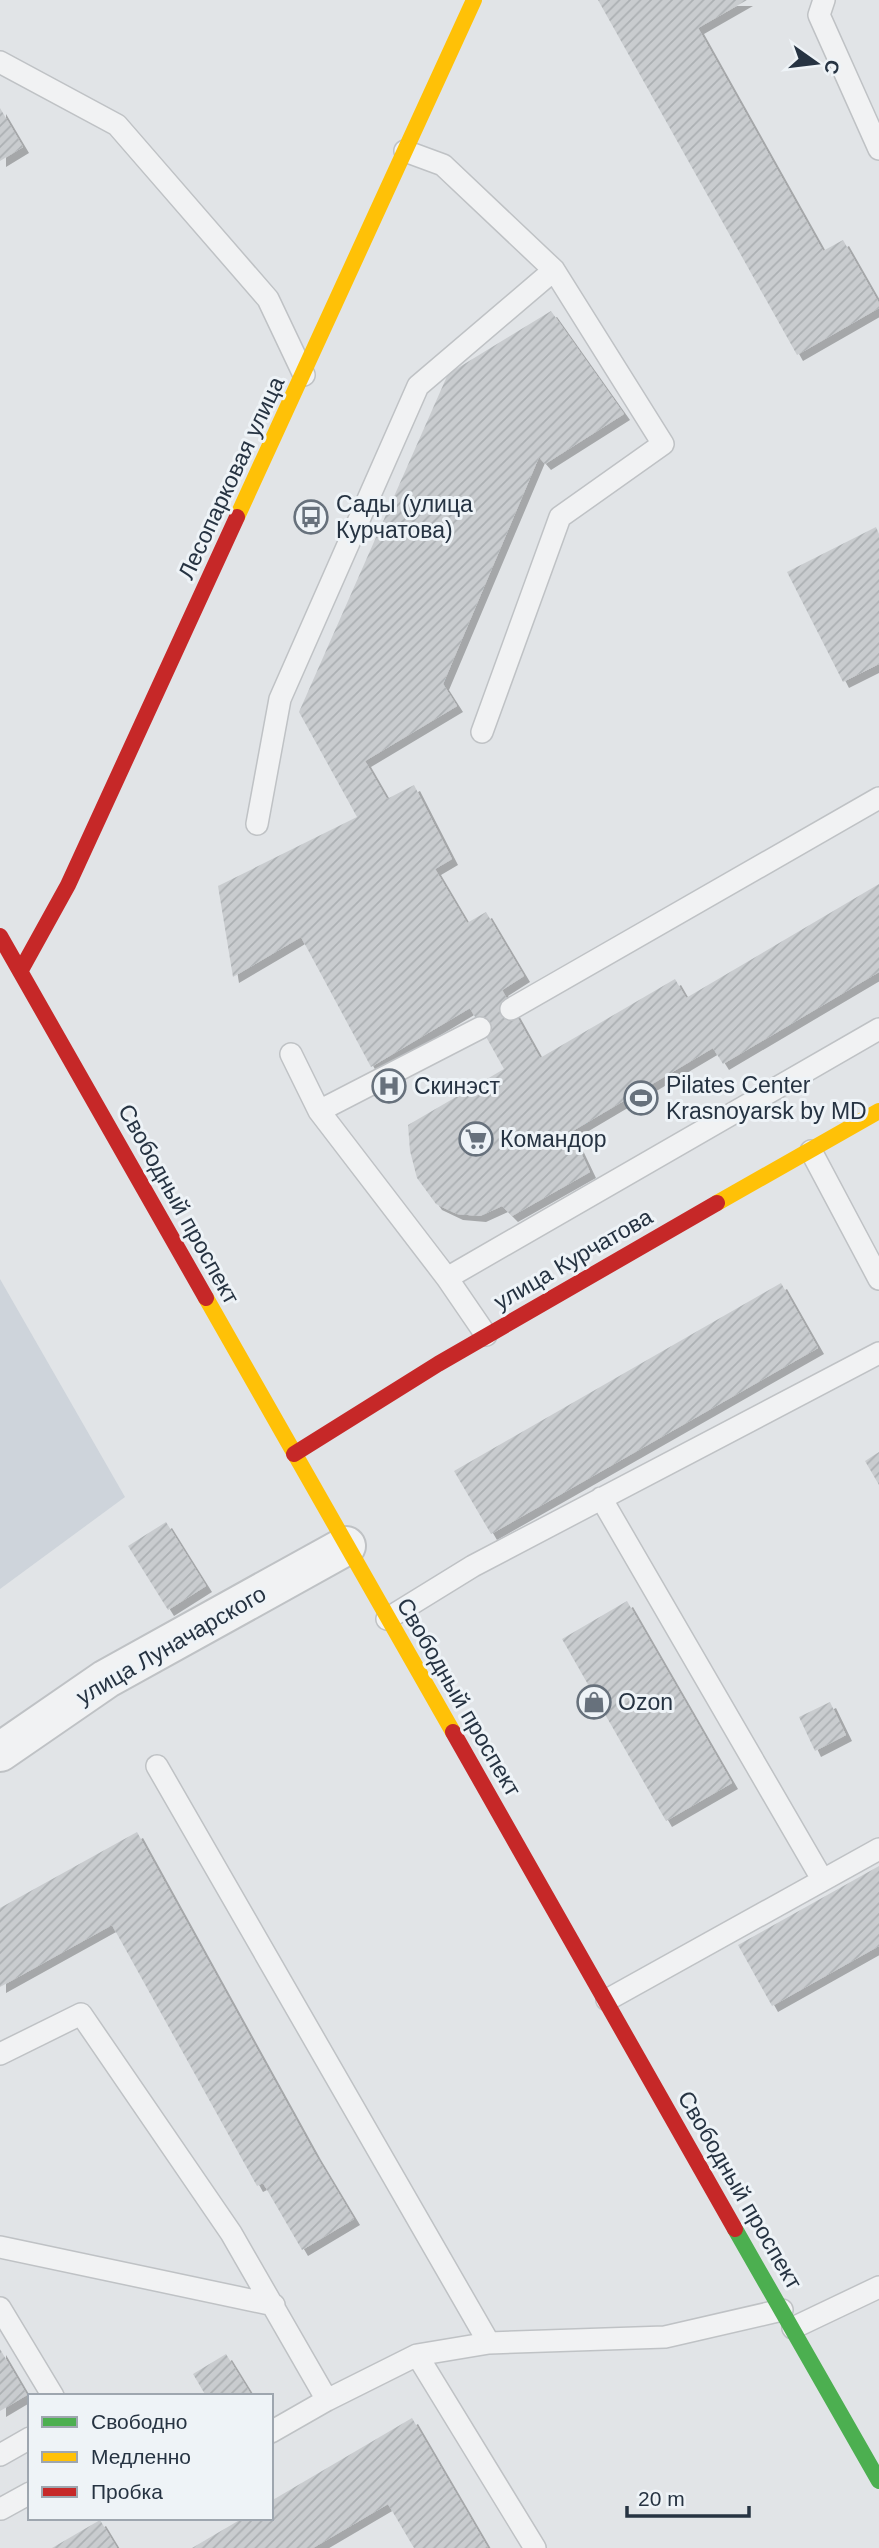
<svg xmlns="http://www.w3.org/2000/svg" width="879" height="2548" font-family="Arial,sans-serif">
<defs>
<pattern id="building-hatch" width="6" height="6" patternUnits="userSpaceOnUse" patternTransform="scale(1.75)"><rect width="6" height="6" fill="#c9cccf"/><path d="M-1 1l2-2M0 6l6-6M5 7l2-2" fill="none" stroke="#acb0b3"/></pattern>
<filter id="shadow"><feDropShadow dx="6" dy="6" stdDeviation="0" flood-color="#0004"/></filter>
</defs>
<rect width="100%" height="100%" fill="#e1e4e7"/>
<path fill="#ced4db" d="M0 1279 125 1497 0 1589Z"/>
<path fill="url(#building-hatch)" filter="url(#shadow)" d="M598 0H747L698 28 823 251 843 240 879 303V308L797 355Z
M0 108 23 147 0 161Z
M551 311 624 414 545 464 539 457 443 684 457 706 365 761 387 799 414 785 452 859 435 869 467 923 486 912 524 976 502 990 540 1058 675 979 686 998 879 884V972L723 1064 713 1048 571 1132 590 1172 512 1216 502 1206 480 1216 457 1214 436 1204 417 1178 410 1151 408 1125 504 1069 470 1008 371 1067 301 937 233 977 218 886 357 817 299 712 448 374Z
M876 527 879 534V664L843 682 787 572Z
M781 1283 818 1348 491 1534 454 1471Z
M879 1452V1485L865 1461Z
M166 1522 206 1586 168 1610 128 1546Z
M627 1601 732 1783 666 1821 562 1639Z
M830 1702 846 1735 815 1751 799 1717Z
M137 1832 315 2154 354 2219 302 2250 263 2183 257 2186 112 1925 0 1987V1908Z
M879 1866V1946L772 2006 738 1945Z
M0 2349 27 2395 0 2411Z
M226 2354 252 2396H206L193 2374Z
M412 2418 488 2548H414L388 2504 313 2548H192L243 2518H271V2501Z
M100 2520 117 2548H52Z"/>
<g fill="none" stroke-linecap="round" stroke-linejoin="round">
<defs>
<path id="lane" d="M824 0 819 15 879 149
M0 62 117 125 268 299 304 375
M405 151 443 165 554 270 663 444 560 517 482 732
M257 824 280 699 418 386 554 270
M511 1009 879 798
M291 1054 319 1111 447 1278 486 1335
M319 1111 480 1028
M811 1151 879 1279
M447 1278 879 1029
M601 1498 822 1879
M387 1619 473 1566 879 1353
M157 1766 489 2343
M607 2000 879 1849
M0 2054 81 2014 231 2233 327 2400 417 2355 489 2343 665 2337 782 2310
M0 2247 274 2305
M0 2308 53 2396
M793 2328 879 2287
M417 2355 535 2548
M271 2432 327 2400
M0 2455 30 2438
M1 2509 30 2493"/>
<path id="street" d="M0 1752 106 1679 346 1546"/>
</defs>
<use href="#lane" stroke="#bfc2c5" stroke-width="24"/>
<use href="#street" stroke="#bfc2c5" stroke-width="42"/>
<use href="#lane" stroke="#f1f2f3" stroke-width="21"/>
<use href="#street" stroke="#f1f2f3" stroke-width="38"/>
<path stroke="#4caf50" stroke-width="16" d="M735 2229 879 2481"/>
<path stroke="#ffc107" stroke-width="16" d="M237 517 474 0
M717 1203 879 1111
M206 1298 453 1732"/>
<path stroke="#c62828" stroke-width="16" d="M0 936 206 1298
M21 970 68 885 237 517
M294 1454 438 1364 717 1203
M453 1732 735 2229"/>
</g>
<defs>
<symbol id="bus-ring" viewBox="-11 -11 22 22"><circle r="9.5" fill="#eef3f7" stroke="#67717c" stroke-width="1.5"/><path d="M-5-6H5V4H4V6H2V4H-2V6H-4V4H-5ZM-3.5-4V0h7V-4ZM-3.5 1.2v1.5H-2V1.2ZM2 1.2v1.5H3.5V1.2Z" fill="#67717c"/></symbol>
<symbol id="hospital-ring" viewBox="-11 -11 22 22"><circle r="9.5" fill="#eef3f7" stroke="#67717c" stroke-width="1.5"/><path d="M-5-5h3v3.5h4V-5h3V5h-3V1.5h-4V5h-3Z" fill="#67717c"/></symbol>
<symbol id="stadium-ring" viewBox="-11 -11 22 22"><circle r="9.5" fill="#eef3f7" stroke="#67717c" stroke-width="1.5"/><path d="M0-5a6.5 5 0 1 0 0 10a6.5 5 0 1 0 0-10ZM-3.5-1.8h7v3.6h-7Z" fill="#67717c"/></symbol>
<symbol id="supermarket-ring" viewBox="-11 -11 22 22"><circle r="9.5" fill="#eef3f7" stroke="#67717c" stroke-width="1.5"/><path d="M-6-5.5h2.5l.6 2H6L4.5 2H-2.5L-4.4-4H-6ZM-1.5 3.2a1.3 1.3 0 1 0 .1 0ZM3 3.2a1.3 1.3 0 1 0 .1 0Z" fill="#67717c"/></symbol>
<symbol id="shop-ring" viewBox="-11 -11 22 22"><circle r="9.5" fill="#eef3f7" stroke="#67717c" stroke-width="1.5"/><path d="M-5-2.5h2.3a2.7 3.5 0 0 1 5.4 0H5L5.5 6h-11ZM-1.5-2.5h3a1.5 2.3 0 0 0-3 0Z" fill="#67717c"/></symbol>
</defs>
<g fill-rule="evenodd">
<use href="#bus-ring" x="292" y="498" width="38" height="38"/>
<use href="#hospital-ring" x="370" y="1067" width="38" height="38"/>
<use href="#stadium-ring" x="622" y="1079" width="38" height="38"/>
<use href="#supermarket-ring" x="457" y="1120" width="38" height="38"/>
<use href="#shop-ring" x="575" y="1683" width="38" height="38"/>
</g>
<g text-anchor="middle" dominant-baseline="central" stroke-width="6" stroke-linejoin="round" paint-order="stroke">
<g font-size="23" fill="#263342" stroke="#eef3f7">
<text transform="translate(231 478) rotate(-65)">Лесопарковая улица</text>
<text transform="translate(179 1204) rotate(61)">Свободный проспект</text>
<text transform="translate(573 1259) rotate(-30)">улица Курчатова</text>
<text transform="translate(171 1645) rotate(-30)">улица Луначарского</text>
<text transform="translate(459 1697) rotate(60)">Свободный проспект</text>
<text transform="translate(740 2190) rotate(60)">Свободный проспект</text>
</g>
<g font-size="23" fill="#263342" stroke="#eef3f7" text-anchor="start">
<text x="336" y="504">Сады (улица<tspan x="336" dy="26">Курчатова)</tspan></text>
<text x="666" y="1085">Pilates Center<tspan x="666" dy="26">Krasnoyarsk by MD</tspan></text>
<text x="414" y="1086">Скинэст</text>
<text x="500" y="1139">Командор</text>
<text x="618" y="1702">Ozon</text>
</g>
</g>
<rect x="28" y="2394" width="245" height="126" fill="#eef3f7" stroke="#9ea6af" stroke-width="2"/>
<rect x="42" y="2417" width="35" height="10" fill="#4caf50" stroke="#9ea6af" stroke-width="2"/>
<text x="91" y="2429" font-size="21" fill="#263342">Свободно</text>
<rect x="42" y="2452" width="35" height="10" fill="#ffc107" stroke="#9ea6af" stroke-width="2"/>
<text x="91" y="2464" font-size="21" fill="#263342">Медленно</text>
<rect x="42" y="2487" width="35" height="10" fill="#c62828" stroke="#9ea6af" stroke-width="2"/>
<text x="91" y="2499" font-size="21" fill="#263342">Пробка</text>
<g transform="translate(816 63) rotate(104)" stroke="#eef3f7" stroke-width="5" paint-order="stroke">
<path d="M0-5L12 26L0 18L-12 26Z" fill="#263342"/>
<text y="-10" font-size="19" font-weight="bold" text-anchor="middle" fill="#263342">С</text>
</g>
<path d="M627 2506v10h122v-10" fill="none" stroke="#263342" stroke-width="3.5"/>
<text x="638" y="2506" font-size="21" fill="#263342" stroke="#eef3f7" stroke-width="5" paint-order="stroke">20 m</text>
</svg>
